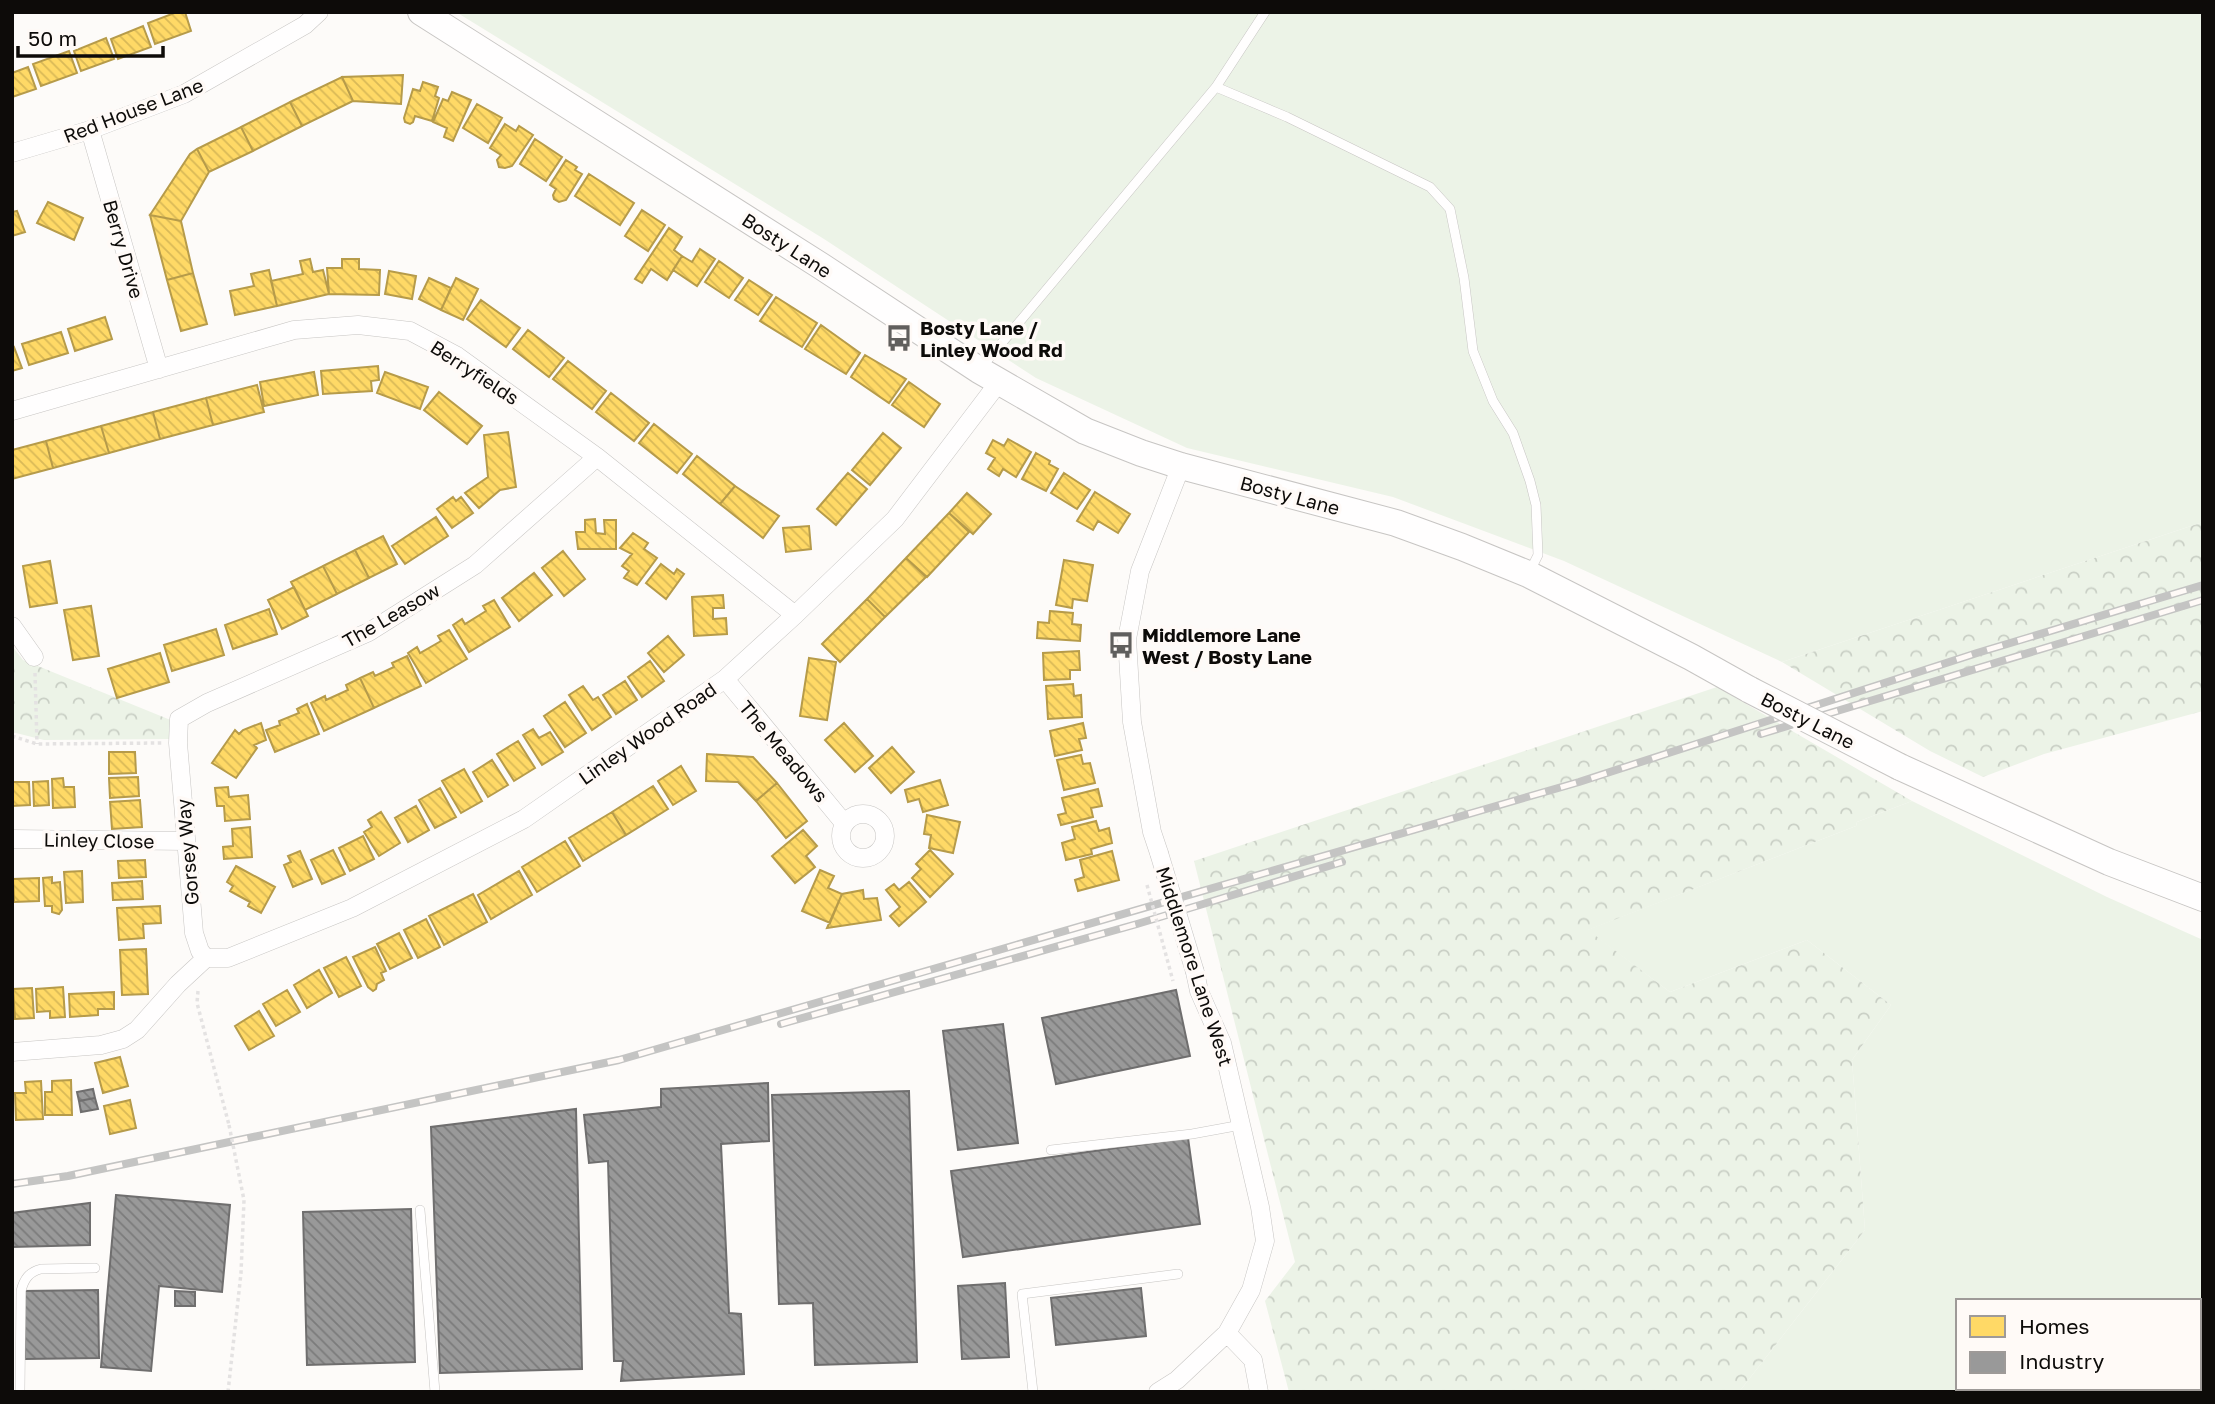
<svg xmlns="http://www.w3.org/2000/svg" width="2215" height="1404" font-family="'Golos Text',sans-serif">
<defs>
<pattern id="park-crowns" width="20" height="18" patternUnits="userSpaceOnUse" patternTransform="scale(1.75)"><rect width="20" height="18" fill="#ecf3e7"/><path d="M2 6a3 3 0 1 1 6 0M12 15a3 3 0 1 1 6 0" fill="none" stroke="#c9cfc5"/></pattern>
<pattern id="homes-back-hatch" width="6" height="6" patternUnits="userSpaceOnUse" patternTransform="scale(1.75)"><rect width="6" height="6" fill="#ffd966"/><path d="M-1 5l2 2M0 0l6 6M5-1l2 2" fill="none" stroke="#d9b957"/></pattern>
<pattern id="industry-back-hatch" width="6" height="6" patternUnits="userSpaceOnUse" patternTransform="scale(1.75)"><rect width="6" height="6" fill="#999"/><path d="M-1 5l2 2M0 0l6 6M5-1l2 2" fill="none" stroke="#7b7b7b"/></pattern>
</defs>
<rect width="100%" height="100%" fill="#fdfbf9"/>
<path fill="#ecf3e7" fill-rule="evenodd" d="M456 12H2203V522L1782 662 1564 561 1393 497 1187 448 1036 378 824 239Z
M1912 801 2107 897 2203 940V1392H1739L1865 1230 1852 1060 1891 1005 1807 940 1670 992 1587 930 1856 826 1857 822ZM1958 1301H2199V1388H1958Z"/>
<path fill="url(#park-crowns)" d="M2203 522V711L2044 754 1983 777 1930 751 1782 662Z
M12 646 23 660 173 721 170 739 44 740 12 732Z
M1717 687 1912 801 1857 822 1856 826 1588 930 1670 992 1807 940 1891 1005 1852 1060 1865 1230 1739 1392H1289L1265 1301 1295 1262 1194 861Z"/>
<path fill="url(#homes-back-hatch)" stroke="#b69b4a" stroke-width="2" d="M177 12H185L191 31 155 44 148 23Z
M143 26 151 47 118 59 111 39Z
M106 38 114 59 81 71 74 51Z
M69 51 77 73 41 86 33 64Z
M28 67 36 89 12 97V73Z
M403 75 401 104 353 101 342 77Z
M342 77 353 101 302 126 290 102Z
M423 82 438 87 435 96 439 98 432 121 415 116 413 122 410 124 405 122 404 118 413 89 420 91Z
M452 92 471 100 453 141 444 137 447 128 433 122 443 99 448 101Z
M290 102 302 126 253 151 241 127Z
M477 104 502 118 488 143 463 128Z
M505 124 516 131 519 126 533 135 512 166 505 168 499 167 497 160 501 155 490 148Z
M241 127 253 151 209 172 197 149Z
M535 139 562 157 546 181 520 164Z
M197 149 209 172 181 221 150 215 190 154Z
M566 160 577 167 575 170 582 174 566 200 559 202 554 199 553 195 556 189 550 185Z
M589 174 634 203 620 225 575 196Z
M48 202 83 218 74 240 37 223Z
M642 210 665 225 648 251 625 236Z
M17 211 25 232 12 236V212Z
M150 215 181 221 193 273 167 280Z
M669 228 682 237 674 250 682 256 667 280 651 269 642 283 635 279Z
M700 249 715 259 697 286 673 270 682 256 692 262Z
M310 259 313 272 323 270 329 294 277 306 271 281 303 274 300 261Z
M342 259H359V269L380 270 379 295 329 294 327 268H342Z
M719 261 743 278 729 298 705 282Z
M269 270 277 306 235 315 230 291 254 286 251 274Z
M389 271 416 276 412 299 385 294Z
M193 273 207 324 181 331 167 280Z
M429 278 451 288 441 310 419 299Z
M456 278 478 289 463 320 441 310Z
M749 280 772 295 758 315 735 300Z
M776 297 817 323 802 347 760 321Z
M481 300 520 328 506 347 467 319Z
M105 317 112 339 75 351 68 329Z
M821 325 860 353 846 374 805 349Z
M528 330 564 358 549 377 513 349Z
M61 332 68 353 29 365 22 344Z
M14 347 22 368 12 371V348Z
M865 355 906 379 889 403 851 377Z
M568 361 606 391 592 409 553 379Z
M378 366 379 380 371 381 372 391 323 394 321 371Z
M314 372 318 395 264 406 260 382Z
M385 372 428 387 420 409 377 393Z
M909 382 940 404 924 427 892 405Z
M257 385 264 412 213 425 206 398Z
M439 392 482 426 467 444 424 410Z
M611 393 649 423 634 441 596 412Z
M206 398 213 425 160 439 153 412Z
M153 412 160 439 109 453 101 426Z
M654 424 692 454 677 473 639 443Z
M101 426 109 453 53 468 46 441Z
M508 432 516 487 500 490 479 508 465 493 488 477 484 435Z
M883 433 901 448 870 485 852 470Z
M1008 439 1031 452 1016 477 1003 469 999 476 988 469 995 458 986 453 993 440 1004 446Z
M46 441 53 468 12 479V450Z
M1036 453 1050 461 1049 464 1058 469 1046 491 1022 479Z
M697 456 735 486 720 504 683 474Z
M848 473 867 489 836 525 817 509Z
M1064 473 1090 490 1077 509 1051 493Z
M735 486 779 516 763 538 720 504Z
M1095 492 1130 514 1118 533 1098 521 1093 530 1077 521Z
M967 493 991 514 973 534 949 513Z
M453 497 456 501 461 497 473 513 452 528 437 509Z
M949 513 969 532 927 577 906 558Z
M436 517 448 536 405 564 392 546Z
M595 519 596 533 605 534 604 520H616V549H578L576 532H585V520Z
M809 526 811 549 786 552 783 528Z
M633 533 648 543 644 549 657 558 637 585 624 578 629 571 622 566 632 554 620 548Z
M383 536 397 564 369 578 355 550Z
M355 550 369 578 337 594 323 566Z
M563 551 585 579 564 596 542 568Z
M906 558 926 577 885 617 867 599Z
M1064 560 1093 565 1087 601 1073 599 1072 608 1056 605Z
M50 561 57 603 30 607 23 566Z
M661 564 674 574 677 569 684 574 666 599 646 583Z
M323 566 337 594 305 610 291 582Z
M534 573 552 595 519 621 502 598Z
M294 587 308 616 282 629 268 600Z
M723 595 724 608H713V619L726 618 727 634 694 636 692 597Z
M867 599 885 617 840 662 822 644Z
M494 600 510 627 469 652 453 625 462 619 465 624 486 611 483 606Z
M91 606 99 656 73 660 64 610Z
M269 609 277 634 233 649 225 625Z
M1050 611 1073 613 1072 624 1081 625 1080 641 1037 638 1038 622 1049 623Z
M216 629 224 655 172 671 164 645Z
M449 630 467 659 426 683 408 653 417 647 420 653 441 641 438 636Z
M668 636 684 655 664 672 648 653Z
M1079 651 1080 670H1070V679L1044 680 1043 653Z
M160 653 169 682 117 698 108 669Z
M407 656 421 686 374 708 360 678 373 672 375 676 394 667 392 663Z
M809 658 836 662 827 720 800 716Z
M650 661 664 681 642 697 628 677Z
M360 678 374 708 324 731 311 703 325 696 326 700 348 690 346 685Z
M625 681 637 700 616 714 603 695Z
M1073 684 1074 696 1081 695 1082 717 1048 719 1046 686Z
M583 686 593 700 598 697 611 717 592 730 569 695Z
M565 702 586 733 565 747 544 716Z
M307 704 319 734 275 752 266 730 280 725 279 721 299 713 297 709Z
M261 723 266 740 254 745 257 748 236 778 212 763 235 730 239 734 243 730Z
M844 723 873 756 855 772 825 740Z
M1083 723 1086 738 1079 739 1082 750 1055 756 1050 731Z
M533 729 539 738 550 732 563 752 542 765 523 735Z
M518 741 535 768 514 781 497 754Z
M892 747 914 772 891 793 869 768Z
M109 752H135L136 773 109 774Z
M707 754 753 757 777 783 756 801 738 782 706 781Z
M1081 755 1083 764 1090 763 1095 783 1064 790 1057 760Z
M492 760 508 785 488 797 473 772Z
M681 766 696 791 673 805 658 781Z
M464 769 482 801 461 813 442 781Z
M138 777 139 796 110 798 109 778Z
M63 778 64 787H74L75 807 53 808 52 779Z
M940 780 948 805 923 812 919 799 908 802 905 790Z
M48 781 49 805 34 806 33 782Z
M12 782H29L30 805 12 806Z
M777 783 807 821 786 838 756 801Z
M653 786 668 809 626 835 612 812Z
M228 787 229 797 248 795 250 819 225 821 224 806H217L215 788Z
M440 788 456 817 435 828 419 800Z
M1098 789 1102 806 1091 808 1093 817 1061 825 1058 815 1066 813 1062 798Z
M140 800 142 827 112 829 110 802Z
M416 806 429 830 408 842 395 818Z
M381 812 400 843 379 856 364 832 372 827 368 820Z
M612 812 626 835 583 861 569 838Z
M927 815 960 822 953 853 929 848 931 835 924 834Z
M1096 821 1099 831 1109 828 1112 843 1091 849 1092 854 1066 860 1062 843 1075 839 1072 827Z
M250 827 252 857 224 859 223 847 233 846 232 829Z
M803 830 817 846 806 856 815 867 795 883 772 856Z
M363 836 374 859 350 871 339 848Z
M565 841 580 866 537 892 522 867Z
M333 850 345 874 322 884 311 860Z
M930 850 953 874 930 897 912 878 921 869 916 864Z
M300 851 312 879 293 887 284 865 291 862 288 856Z
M1112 851 1119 880 1078 891 1075 880 1084 877 1080 860Z
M145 860 146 877 119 878 118 861Z
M236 866 275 887 261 913 248 906 250 902 230 891 233 886 227 882Z
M820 870 834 876 828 888 842 894 830 923 802 911Z
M82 871 83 902 66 903 64 872Z
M519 871 532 895 491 919 478 895Z
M52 877V883L60 882 62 910 59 914 52 912V906H45L43 878Z
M39 878V901L14 902 13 879Z
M142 881 143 899 113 900 112 883Z
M909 882 926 902 899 926 890 916 900 907 886 890 894 884 899 890Z
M863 890 864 899 877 898 881 920 827 928 842 894Z
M473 894 487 922 444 945 429 916Z
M160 906 161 923 143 924 144 938 119 940 117 908Z
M426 919 440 947 418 958 404 930Z
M399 933 412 958 390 969 377 944Z
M375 947 386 971 381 973 384 980 377 984 376 989 373 991 368 987 353 957Z
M146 949 148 994 122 995 120 950Z
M346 957 361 986 339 997 324 968Z
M319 970 332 993 307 1008 294 985Z
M63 987 65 1017 50 1018V1011L37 1012 36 989Z
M32 988 34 1018 15 1019 13 989Z
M287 990 300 1012 276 1026 263 1004Z
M114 992V1009H98V1015L70 1017 69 994Z
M259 1011 274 1036 249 1050 235 1026Z
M120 1057 128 1086 103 1093 95 1063Z
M71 1080 72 1115H45V1092H52V1081Z
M41 1081 43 1119 16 1120 15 1093H26L25 1082Z
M130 1100 136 1128 110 1134 104 1106Z"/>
<path fill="url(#industry-back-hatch)" stroke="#6f6e6e" stroke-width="2" d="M1176 990 1190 1056 1056 1084 1042 1018Z
M1003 1024 1018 1143 958 1150 943 1031Z
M768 1083 769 1141 721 1144 729 1313 741 1314 744 1374 621 1381 623 1361H614L608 1161 589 1163 584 1115 661 1107V1089Z
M93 1089 95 1098 79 1101 77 1092Z
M909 1091 917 1362 815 1365 813 1303 779 1304 772 1095Z
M95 1098 98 1109 81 1112 79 1101Z
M576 1109 582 1369 440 1373 431 1127Z
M1188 1138 1200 1224 963 1257 951 1171Z
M116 1195 230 1205 222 1292 159 1286 151 1371 101 1367Z
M90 1203V1245L12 1247V1213Z
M411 1209 415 1362 307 1365 303 1212Z
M1005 1283 1009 1357 962 1359 958 1286Z
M1141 1288 1146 1336 1056 1345 1051 1298Z
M98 1290 99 1358 25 1359 24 1291Z
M175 1291 195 1292V1306H175Z"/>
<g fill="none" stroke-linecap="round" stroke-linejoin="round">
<defs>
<path id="service" d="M1216 87 1287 117 1430 187 1450 209 1464 278 1473 351 1493 401 1513 433 1530 481 1536 505 1538 555 1530 571
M980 369 1216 87 1265 12
M1051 1150 1192 1134 1241 1125
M420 1210 435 1392
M20 1392 21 1291C24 1279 29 1272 41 1269L95 1268
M1033 1392 1022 1294 1178 1274"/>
<path id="minor" d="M90 130 159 369
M12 153 90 130 184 94 305 25 319 12
M12 411 294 330 358 325 410 331 457 356 597 457 795 615
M12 626 34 657
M725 679 844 823
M841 836a22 22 0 1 1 44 0a22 22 0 1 1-44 0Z
M12 839 186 841
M1159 853 1152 832 1132 722 1127 639 1140 571 1181 466
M206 958H228L352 908 524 819 725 679 795 615 895 519 999 382
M206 958 200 951 194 933 178 743 179 719 207 703 369 632 475 565 597 457
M12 1052 101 1045 123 1039 137 1030 178 984 206 958
M1227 1333 1253 1360 1259 1392
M1158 1392 1177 1380 1227 1333 1251 1290 1265 1241 1260 1207 1222 1043 1199 991 1195 972"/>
<path id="secondary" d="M421 12 821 266 979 370 1085 431 1141 453 1181 466 1396 523 1462 547 1528 574 1691 657 1750 690
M1900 767 2109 862 2203 898"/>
</defs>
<use href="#service" stroke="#c7c5c3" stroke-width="10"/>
<use href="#minor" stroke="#c7c5c3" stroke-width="19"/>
<use href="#secondary" stroke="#c7c5c3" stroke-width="28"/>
<path stroke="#e4e2e2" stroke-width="3.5" stroke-dasharray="3.5 3.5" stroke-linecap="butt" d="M35 673 37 744
M12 736 37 744 162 743
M198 991 197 1003 229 1125
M228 1392 241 1273 244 1200"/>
<use href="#service" stroke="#fffefe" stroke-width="9"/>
<use href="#minor" stroke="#fffefe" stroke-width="18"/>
<use href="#secondary" stroke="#fffefe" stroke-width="26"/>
<defs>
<path id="rail" d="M1761 734 2203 600
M781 1024 1137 924 1342 862
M12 1184 68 1176 619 1060 1579 782 1977 653 2203 585"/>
</defs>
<use href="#rail" stroke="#c4c4c3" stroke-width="8"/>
<use href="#rail" stroke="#fffaf7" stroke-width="5" stroke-dasharray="16" stroke-linecap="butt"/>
<defs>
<path id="minor-bridge" d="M1159 853 1195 972"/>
<path id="secondary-bridge" d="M1750 690 1900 767"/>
</defs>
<use href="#minor-bridge" stroke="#c7c5c3" stroke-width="19" stroke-linecap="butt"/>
<use href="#secondary-bridge" stroke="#c7c5c3" stroke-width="28" stroke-linecap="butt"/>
<path stroke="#e4e2e2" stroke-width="3.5" stroke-dasharray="3.5 3.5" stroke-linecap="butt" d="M1147 885 1173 981
M229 1125 244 1200"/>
<use href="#minor-bridge" stroke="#fffefe" stroke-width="18"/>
<use href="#secondary-bridge" stroke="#fffefe" stroke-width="26"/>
</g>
<defs>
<symbol id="bus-bare" viewBox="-9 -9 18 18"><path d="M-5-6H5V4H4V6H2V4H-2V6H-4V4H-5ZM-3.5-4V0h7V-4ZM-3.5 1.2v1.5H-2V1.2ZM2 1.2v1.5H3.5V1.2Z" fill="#615f5d" stroke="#fffaf7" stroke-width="2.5" paint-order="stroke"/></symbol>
</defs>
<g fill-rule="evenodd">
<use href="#bus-bare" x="880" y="319" width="38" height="38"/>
<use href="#bus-bare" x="1102" y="626" width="38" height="38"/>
</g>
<g text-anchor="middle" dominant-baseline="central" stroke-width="7" stroke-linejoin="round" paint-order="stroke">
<g font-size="19" fill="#0d0b09" stroke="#fffaf7">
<text transform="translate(133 110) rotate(-21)">Red House Lane</text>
<text transform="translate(787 245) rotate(33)">Bosty Lane</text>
<text transform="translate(124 249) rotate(74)">Berry Drive</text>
<text transform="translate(475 372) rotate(33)">Berryfields</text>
<text transform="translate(1290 495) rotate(15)">Bosty Lane</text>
<text transform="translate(391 615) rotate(-30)">The Leasow</text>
<text transform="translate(1808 720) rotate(27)">Bosty Lane</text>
<text transform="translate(647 733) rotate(-35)">Linley Wood Road</text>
<text transform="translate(784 751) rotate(50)">The Meadows</text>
<text transform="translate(99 840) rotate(1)">Linley Close</text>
<text transform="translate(187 852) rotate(-95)">Gorsey Way</text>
<text transform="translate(1195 966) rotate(72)">Middlemore Lane West</text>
</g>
<g font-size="19" font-weight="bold" fill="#0d0b09" stroke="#fffaf7" text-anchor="start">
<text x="920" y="327">Bosty Lane /<tspan x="920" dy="22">Linley Wood Rd</tspan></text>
<text x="1142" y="634">Middlemore Lane<tspan x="1142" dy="22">West / Bosty Lane</tspan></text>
</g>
</g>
<rect width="2215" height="1404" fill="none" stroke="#0d0b09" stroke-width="28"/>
<rect x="1956" y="1299" width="245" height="91" fill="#fffaf7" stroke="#9e9a98" stroke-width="2"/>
<rect x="1970" y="1316" width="35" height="21" fill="#ffd966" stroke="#9e9a98" stroke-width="2"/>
<text x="2019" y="1334" font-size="21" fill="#0d0b09">Homes</text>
<rect x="1970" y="1352" width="35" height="21" fill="#999999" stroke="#9e9a98" stroke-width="2"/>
<text x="2019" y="1369" font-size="21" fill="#0d0b09">Industry</text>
<path d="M18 46v10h145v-10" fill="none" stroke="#0d0b09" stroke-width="3.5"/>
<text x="28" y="46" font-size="21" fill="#0d0b09" stroke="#fffaf7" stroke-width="5" paint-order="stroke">50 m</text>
</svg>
